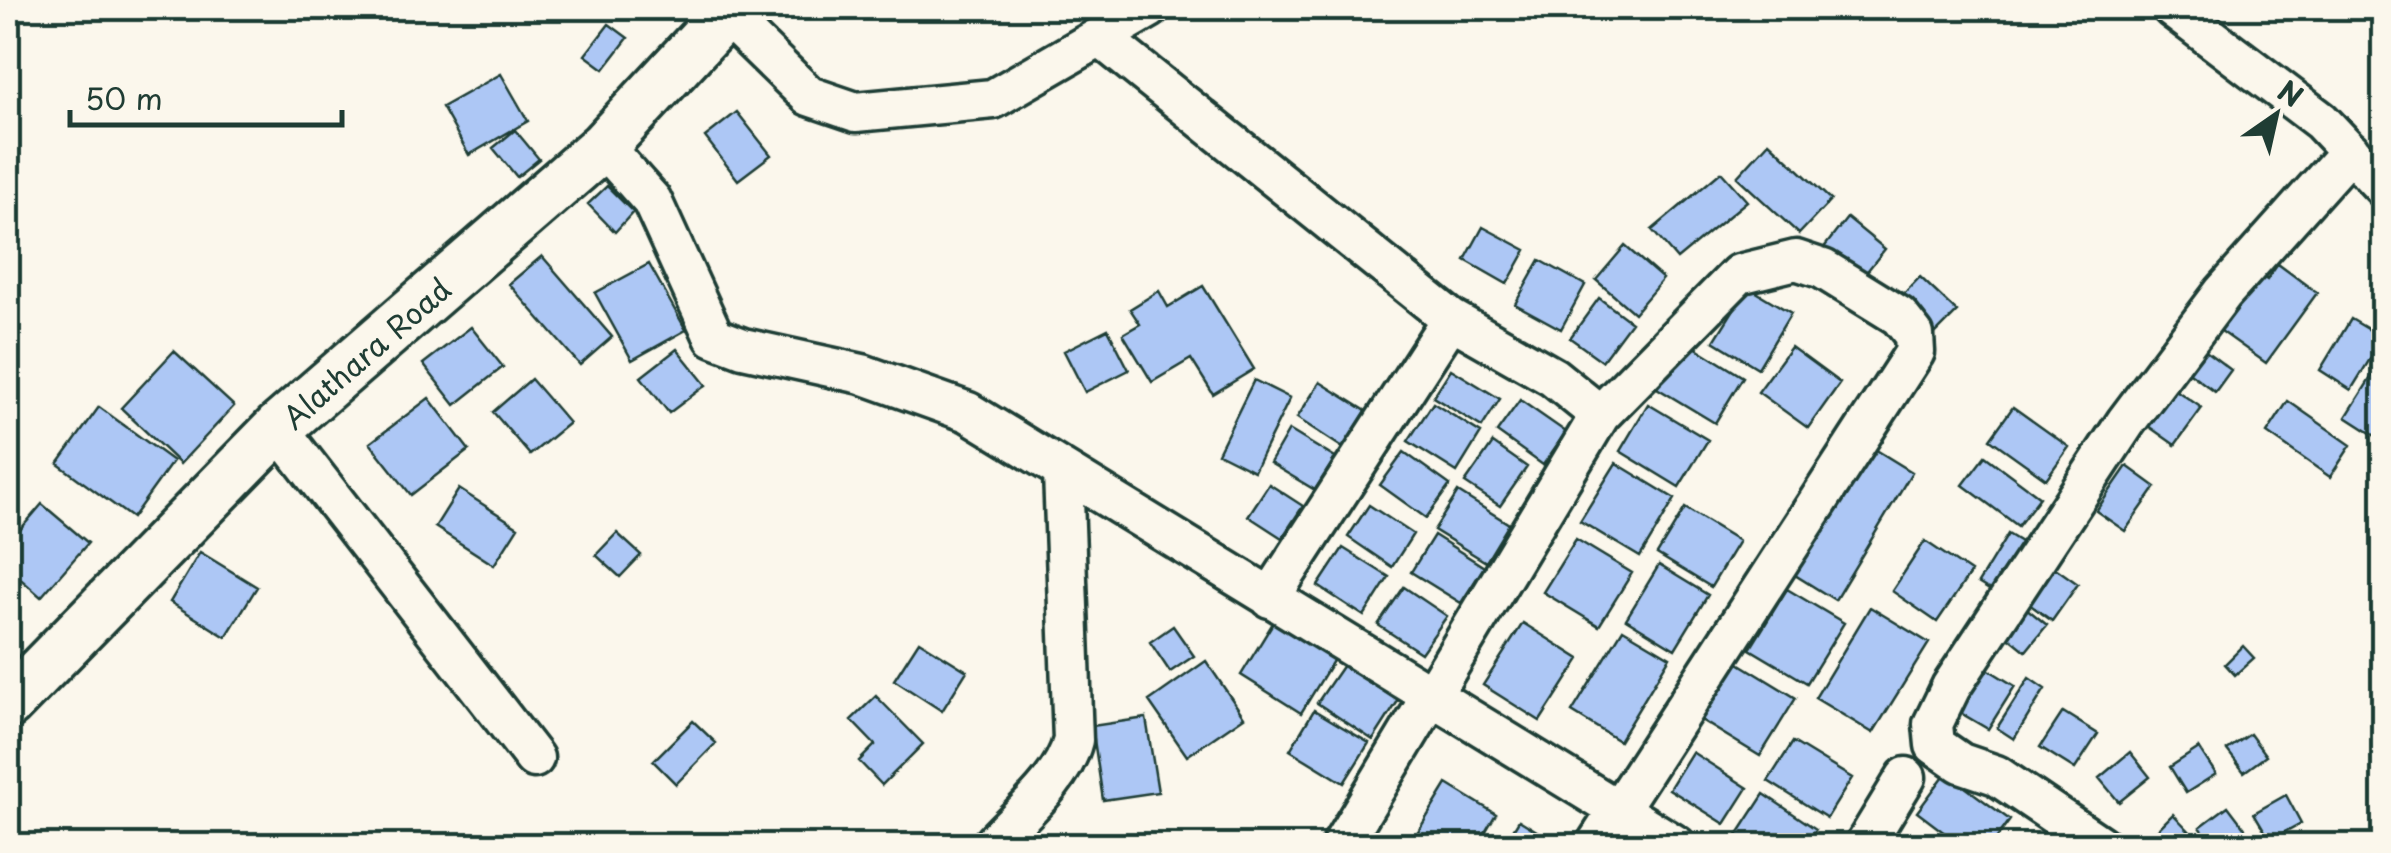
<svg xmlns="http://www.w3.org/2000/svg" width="2391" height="853" font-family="'Playpen Sans',sans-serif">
<rect width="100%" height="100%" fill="#fbf7ec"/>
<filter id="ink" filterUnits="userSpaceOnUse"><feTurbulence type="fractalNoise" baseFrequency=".01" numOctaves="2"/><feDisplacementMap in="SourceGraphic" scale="20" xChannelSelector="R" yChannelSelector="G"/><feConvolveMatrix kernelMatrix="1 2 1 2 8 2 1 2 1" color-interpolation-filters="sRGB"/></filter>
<g filter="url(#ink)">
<path fill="#adc7f5" stroke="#1f3d34" stroke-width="2.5" d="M609 24 628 38 604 69 585 55Z
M501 74 528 121 469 155 442 107Z
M737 112 771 155 738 180 705 137Z
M515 130 539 159 517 177 493 148Z
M1769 142 1831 200 1799 234 1737 177Z
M1721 172 1747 201 1677 259 1652 230Z
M607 186 633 212 615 232 588 204Z
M1847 218 1885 249 1860 280 1822 250Z
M1483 227 1526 250 1507 284 1465 260Z
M1625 246 1663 279 1634 313 1596 280Z
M542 256 612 337 580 365 509 284Z
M1540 260 1585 285 1561 329 1515 304Z
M649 264 686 330 632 360 595 293Z
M2278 264 2317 293 2266 363 2214 326 2254 271 2267 280Z
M1920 277 1957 312 1931 338 1895 303Z
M1203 286 1254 369 1213 394 1191 359 1152 382 1123 334 1140 324 1130 309 1159 291 1168 307Z
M1748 287 1791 313 1758 368 1714 341Z
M1599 298 1631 322 1602 361 1570 338Z
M2351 319 2383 338 2351 390 2320 370Z
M471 327 503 367 455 405 423 364Z
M1108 329 1129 370 1085 392 1064 351Z
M1685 341 1743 377 1715 423 1657 388Z
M1791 347 1840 383 1808 428 1758 392Z
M677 349 706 385 669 413 641 377Z
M2203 349 2231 370 2215 392 2186 370Z
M174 351 234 406 180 464 121 408Z
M2384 357V426L2377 437 2346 417Z
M1451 369 1500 399 1482 427 1433 397Z
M531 379 569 423 530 455 493 412Z
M1254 380 1290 398 1254 471 1218 453Z
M1320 382 1366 411 1343 448 1297 418Z
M2167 384 2202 408 2175 445 2141 421Z
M429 398 469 450 411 495 370 443Z
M1520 400 1566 432 1543 465 1497 432Z
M2288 401 2351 445 2330 477 2267 433Z
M1433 403 1481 433 1457 472 1408 441Z
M1648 404 1708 440 1679 487 1620 451Z
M99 407 173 461 132 518 58 464Z
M2013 407 2069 447 2046 479 1990 439Z
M1289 430 1335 458 1315 490 1270 463Z
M1493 443 1527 467 1500 506 1465 483Z
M1865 443 1912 472 1835 600 1787 570Z
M1404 452 1450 485 1426 518 1380 485Z
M1985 456 2040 497 2018 526 1963 485Z
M1616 463 1675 499 1640 557 1580 521Z
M2127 466 2156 487 2125 531 2096 511Z
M1269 484 1303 506 1282 538 1248 516Z
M459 489 518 527 494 565 435 527Z
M1458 492 1509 524 1486 562 1434 530Z
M42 504 88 543 41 597 8 568V544Z
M1369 505 1413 534 1392 567 1348 537Z
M1685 508 1739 541 1711 587 1657 554Z
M617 533 641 555 620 577 596 555Z
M2008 534 2026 545 1996 594 1978 583Z
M1434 535 1484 567 1461 603 1411 572Z
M1576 539 1632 573 1599 626 1543 592Z
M1925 541 1971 572 1937 622 1892 591Z
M1343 548 1389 577 1364 616 1318 586Z
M200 552 257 587 226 637 170 602Z
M2047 562 2078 584 2052 621 2021 598Z
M1659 565 1708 595 1675 649 1626 619Z
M1404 587 1447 616 1421 653 1378 625Z
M1787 589 1844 623 1807 683 1750 649Z
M2020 603 2047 625 2026 651 1999 629Z
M1870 607 1929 643 1873 733 1815 698Z
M1276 618 1336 656 1301 713 1241 675Z
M1523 623 1580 659 1540 721 1483 685Z
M1173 626 1194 656 1170 672 1150 642Z
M1623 629 1670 657 1619 741 1572 712Z
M919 641 967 671 942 711 894 680Z
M2243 646 2254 658 2235 675 2225 664Z
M1206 661 1244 717 1187 756 1149 701Z
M1737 662 1796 698 1760 756 1701 720Z
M1343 665 1398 701 1373 740 1317 703Z
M1986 668 2015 686 1988 729 1959 712Z
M2029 678 2045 689 2014 739 1997 728Z
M876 696 923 744 882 785 859 761 875 745 851 720Z
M1314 710 1369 743 1344 783 1290 750Z
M2063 712 2098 734 2075 769 2040 747Z
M1146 718 1158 792 1103 800 1092 726Z
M693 721 716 743 676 784 653 761Z
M2250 734 2266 756 2244 772 2227 750Z
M1793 742 1852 778 1827 818 1768 781Z
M2199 748 2216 774 2186 793 2170 767Z
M1692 752 1748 788 1725 824 1669 789Z
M2130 752 2150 777 2119 802 2099 778Z
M1946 773 2010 820 1991 846H1962L1917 812Z
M1447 784 1496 814 1477 846H1409Z
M1764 794 1816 829 1805 846H1749L1736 837Z
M2286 795 2301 823 2270 840 2254 813Z
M2228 806 2250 835 2237 846H2214L2200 827Z
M2173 814 2196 838 2188 846H2141Z
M1519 820 1561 846H1503Z"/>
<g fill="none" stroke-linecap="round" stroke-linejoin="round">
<defs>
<path id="minor" d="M2172 8 2321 121 2384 188
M727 16 809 96 856 112 993 99 1150 8
M1101 38 1451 319
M603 146 652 201 714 337 743 348 862 374 968 412 1677 846
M278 428 534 758
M1270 598 1451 319 1553 377 1600 415
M991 846C1019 815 1063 781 1073 740L1063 473
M1341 846 1600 415 1739 274 1796 260 1823 269 1899 316 1914 335 1915 352 1595 846
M1864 846 1906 777
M2101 846 1996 775 1961 763 1935 745 1933 724 1951 687 2126 422 2223 293 2350 151"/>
<g id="tertiary">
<path id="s1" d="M8 704 278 428 603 146 731 8"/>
</g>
</defs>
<use href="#minor" stroke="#1f3d34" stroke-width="45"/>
<use href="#tertiary" stroke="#1f3d34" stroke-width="55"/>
<use href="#minor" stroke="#fbf7ec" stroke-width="38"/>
<use href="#tertiary" stroke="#fbf7ec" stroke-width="48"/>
</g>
</g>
<g text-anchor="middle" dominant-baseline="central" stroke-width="8" stroke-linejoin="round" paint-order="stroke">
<g font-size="30" fill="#1f3d34" stroke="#fbf7ec">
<text stroke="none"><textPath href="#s1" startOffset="502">Alathara Road</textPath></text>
</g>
</g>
<rect width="2391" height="853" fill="none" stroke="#fbf7ec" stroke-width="40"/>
<rect x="20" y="20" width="2351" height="813" fill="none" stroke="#1f3d34" stroke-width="4" filter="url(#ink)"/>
<g transform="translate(2276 115) rotate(34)" stroke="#fbf7ec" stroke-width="8" paint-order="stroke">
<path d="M0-8L18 38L0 25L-18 38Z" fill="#1f3d34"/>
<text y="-15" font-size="28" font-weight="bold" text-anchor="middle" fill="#1f3d34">N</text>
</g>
<path d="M70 110v15h272v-15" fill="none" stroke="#1f3d34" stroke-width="5"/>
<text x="85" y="110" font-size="30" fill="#1f3d34" stroke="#fbf7ec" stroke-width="8" paint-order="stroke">50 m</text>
</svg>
